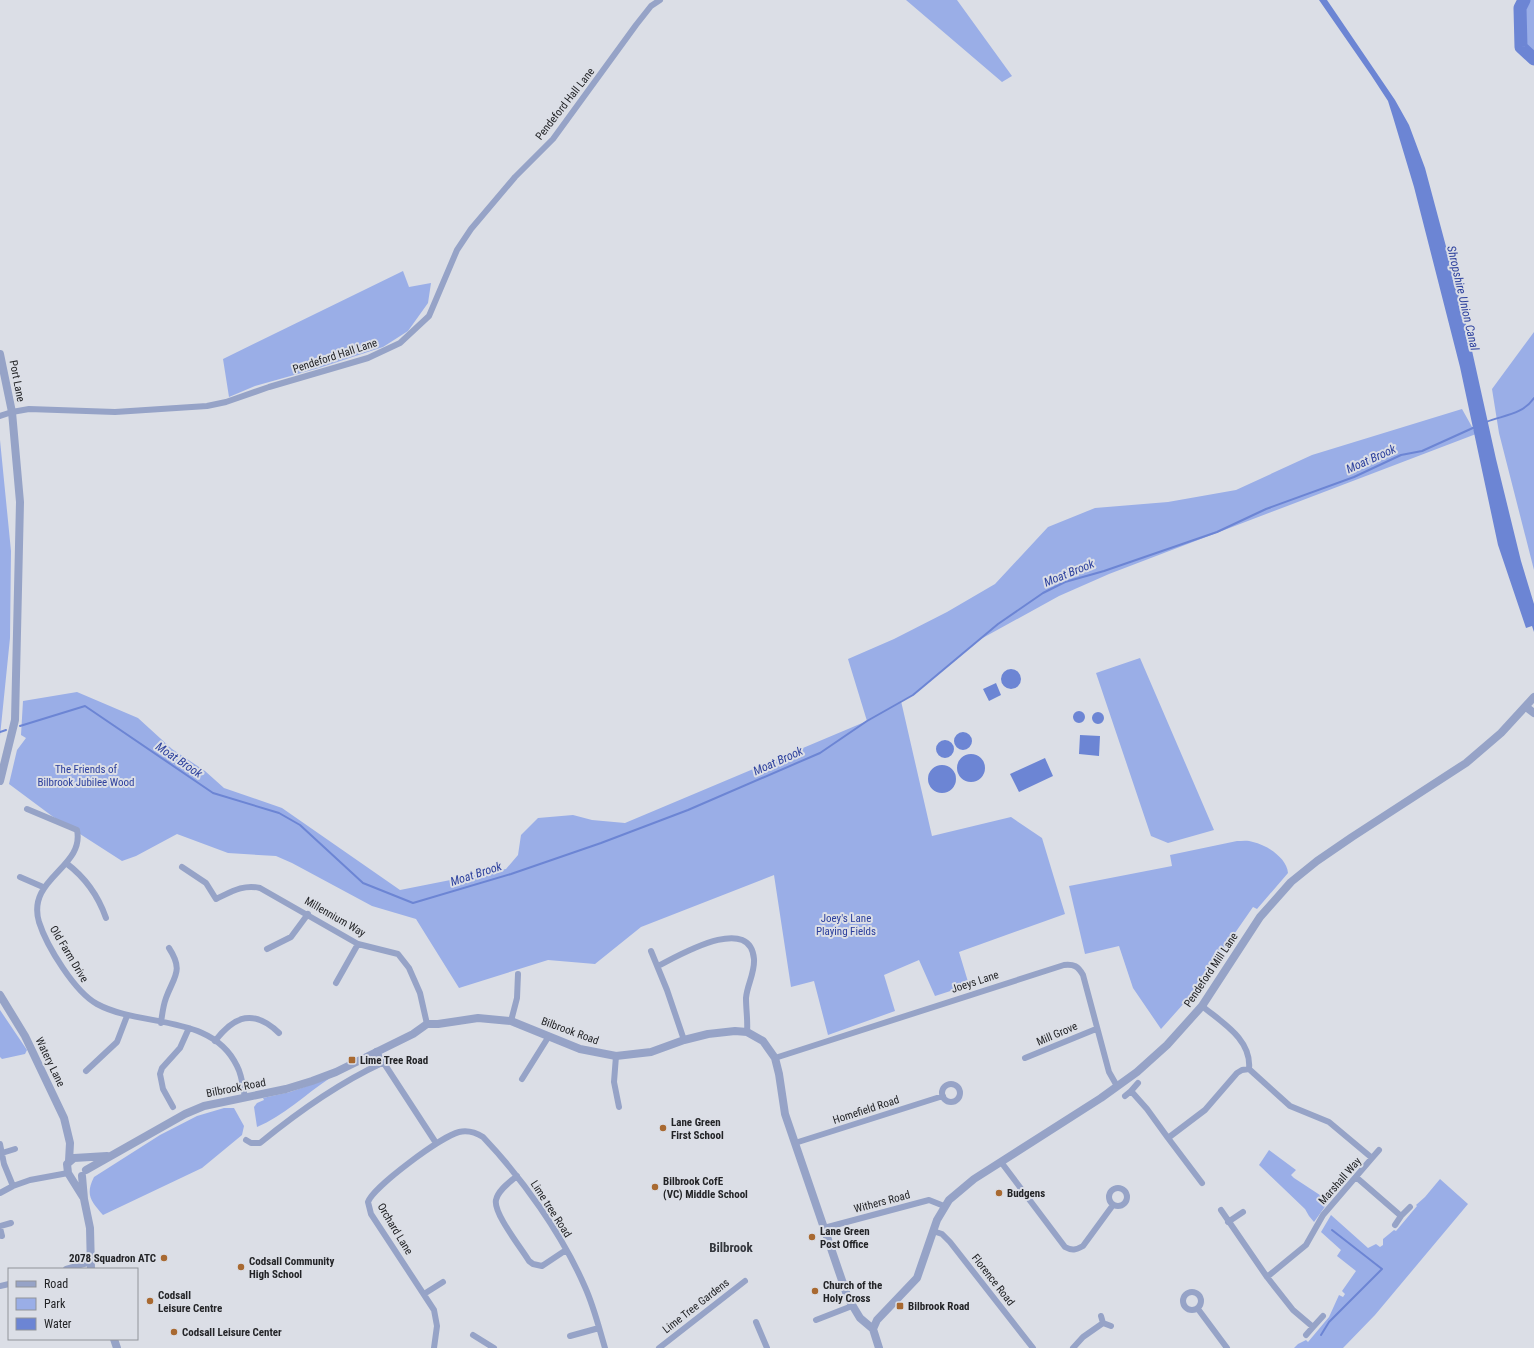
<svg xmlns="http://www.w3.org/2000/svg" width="1534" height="1348" font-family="'Roboto Condensed',sans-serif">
<rect width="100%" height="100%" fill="#dbdee6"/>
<path fill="#9aaee7" d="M906 0H957L1012 76 1002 82Z
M1524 0H1534V59L1521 47 1520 8Z
M403 271 409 287 431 283 428 303 408 331 383 347 319 368 255 386 229 397 223 359Z
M1534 332V570L1499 433 1492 389Z
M1462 409 1476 434 1109 574 1059 596 979 640 913 695 901 701 932 836 1011 817 1042 838 1065 914 959 952 969 985 935 996 919 960 884 975 895 1011 828 1035 814 981 791 987 774 875 641 927 595 964 548 960 459 988 416 919 372 906 292 863 276 856 228 853 177 834 136 856 122 861 52 816 9 784 17 750 26 738 21 735 23 701 77 692 138 718 172 749 205 771 224 788 282 808 400 890 506 869 518 855 521 835 538 818 573 815 592 820 625 823 867 721 848 659 894 639 947 612 995 584 1048 527 1095 508 1168 502 1236 490 1312 455Z
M0 440 11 551 10 638 0 736Z
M1140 658 1214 830 1168 843 1151 836 1096 673Z
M1237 841C1242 841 1248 840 1253 842 1267 845 1287 858 1288 873L1257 909 1253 907 1194 992 1161 1029 1133 988 1119 946 1085 954 1069 886 1172 866 1170 855Z
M0 1010 27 1050 25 1054 2 1059 0 1057Z
M330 1078C306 1094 283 1116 257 1127L254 1107 257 1103 264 1100 263 1098 290 1092Z
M224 1108H234L244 1126 242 1135 202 1168 103 1215C91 1201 85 1195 94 1177L160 1135 197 1116Z
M1269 1150 1296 1170 1291 1175 1294 1178 1329 1201 1314 1222 1309 1216 1305 1209 1259 1165Z
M1440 1179 1468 1204 1375 1315 1343 1348H1294L1298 1344 1306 1340 1308 1342 1329 1317 1339 1295 1343 1297 1345 1294 1342 1291 1356 1271 1337 1256 1341 1250 1321 1232 1331 1215 1368 1248 1376 1244 1380 1247 1383 1245V1239L1394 1230 1396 1231 1417 1206 1416 1205 1425 1197Z"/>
<path fill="#6c85d4" d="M1319 0H1327L1395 100 1409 125 1425 168 1463 310 1496 459 1521 561 1534 604V632L1532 626 1526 628 1498 545 1460 367 1414 187 1393 117 1388 101 1371 75Z
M1001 679a10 10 0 1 1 20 0a10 10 0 1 1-20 0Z
M996 683 1001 695 989 701 983 689Z
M1073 717a6 6 0 1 1 12 0a6 6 0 1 1-12 0Z
M1092 718a6 6 0 1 1 12 0a6 6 0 1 1-12 0Z
M954 741a9 9 0 1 1 18 0a9 9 0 1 1-18 0Z
M1080 735 1100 736 1099 756 1079 754Z
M936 749a9 9 0 1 1 18 0a9 9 0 1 1-18 0Z
M957 768a14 14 0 1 1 28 0a14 14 0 1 1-28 0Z
M1045 758 1053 776 1019 792 1010 774Z
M928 779a14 14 0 1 1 28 0a14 14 0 1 1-28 0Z"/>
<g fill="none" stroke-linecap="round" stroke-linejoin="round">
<path stroke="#6c85d4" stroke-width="2" d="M1486 422C1504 415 1522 415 1534 398
M20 726 85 706 213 793 279 813 300 825 363 883 413 903 511 874 601 843 688 810 820 753 867 721 913 695 998 624 1043 593 1065 582 1104 571 1217 532 1266 509 1354 477 1401 455 1422 451 1475 427
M0 732 6 730
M1321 1335 1329 1322 1382 1269 1332 1230"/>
<path stroke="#6c85d4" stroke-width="13" d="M1524 0 1520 8 1521 47 1534 59"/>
<path stroke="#96a3c7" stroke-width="6" d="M0 416 12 412 29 409 115 412 207 406 226 402 269 387 368 358 400 343 429 316 457 250 471 229 515 177 553 139 636 25 651 6 660 0
M27 809 77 830C85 868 26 878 39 922 47 947 75 992 97 1004 141 1028 212 1013 237 1066 242 1075 243 1087 245 1098
M66 863C86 878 98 895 106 918
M182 867 206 883 216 899C231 892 243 884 260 888L358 944 398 954 409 968 420 993 427 1024
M20 877 43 887
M267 949 291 937 308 914
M651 951 667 990 684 1040
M658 966C678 956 750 913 754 959 755 973 747 985 746 998 746 1010 748 1021 747 1032
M336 983 358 944
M1202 1006C1221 1022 1252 1039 1249 1069L1290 1106 1329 1122 1372 1158 1323 1215 1306 1245 1267 1277 1221 1210
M511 1021 517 998 518 974
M161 1023C162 1015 163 1006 166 998 174 976 184 971 169 948
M215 1041C235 1015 254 1009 279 1033
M376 1051 436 1143
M616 1056 614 1082 619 1107
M775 1058 1064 965C1074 964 1078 966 1083 975L1109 1072 1117 1086
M1025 1058 1096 1029
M86 1071 117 1042 127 1016
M522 1079 549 1036
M1138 1083 1131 1091 1147 1109 1168 1138 1205 1110 1237 1073 1242 1070 1249 1069
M942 1093a9 9 0 1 1 18 0a9 9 0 1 1-18 0Z
M1125 1096 1131 1091
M173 1107 163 1089 160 1074 162 1068 180 1048 189 1028
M1168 1138 1202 1183
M246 1140 251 1143H260C299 1111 337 1084 382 1063
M795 1143 943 1096
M0 1144 4 1164 13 1186 30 1180 68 1173
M2 1153 15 1149
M1372 1158 1379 1150
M1001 1162 1065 1247C1072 1251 1076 1250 1083 1246L1113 1205
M517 1176C510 1182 498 1190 496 1200 493 1213 522 1249 529 1261L533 1264 542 1266 566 1250
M1356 1177 1401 1216 1395 1225
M1109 1197a9 9 0 1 1 18 0a9 9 0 1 1-18 0Z
M0 1193 13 1186
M1401 1216 1410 1207
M1228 1222 1243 1212
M0 1226 11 1223
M0 1228 2 1236
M824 1228 929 1200 944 1206
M933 1231 942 1234 950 1242 1033 1348
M66 1269 91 1262
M1267 1277 1293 1310 1313 1327 1323 1316
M0 1286 9 1284
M1183 1301a9 9 0 1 1 18 0a9 9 0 1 1-18 0Z
M424 1294 443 1282
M1198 1309 1227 1348
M816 1320 852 1306
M756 1322 767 1348
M1103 1323 1111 1326
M473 1335 494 1348
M1306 1335 1313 1327
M570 1336 599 1328
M434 1348 437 1326 434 1310 371 1214 368 1202C373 1187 442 1136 459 1132 468 1130 475 1132 483 1137 522 1178 562 1234 585 1287 594 1307 599 1328 605 1348
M659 1348 745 1281
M1073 1348 1083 1337 1103 1323 1101 1316"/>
<path stroke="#96a3c7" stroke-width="8" d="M0 354 12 412 20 502 15 720 0 781
M1526 707 1534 713
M0 995 25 1036 64 1118 70 1143 69 1161
M86 1170 185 1114 204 1106 286 1089 312 1081 336 1072 413 1034 427 1024H438L478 1018 511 1021 580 1049 616 1056 651 1052 684 1040 708 1034 735 1031 747 1032 763 1041 775 1058 779 1074 785 1114 848 1298 860 1318 873 1329 879 1348
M82 1176 84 1199 90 1228 91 1269
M83 1197 68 1173 67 1164 74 1158 107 1156
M873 1329 877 1320 917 1278 937 1220 949 1200 974 1179 1101 1098 1137 1072 1167 1045 1202 1006 1260 917 1291 882 1317 861 1352 837 1466 763 1501 733 1534 697
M114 1339 117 1348"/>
</g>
<g fill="#a86931" stroke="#dbdee6" stroke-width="1.5">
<rect x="348" y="1056" width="8" height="8" rx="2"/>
<circle cx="663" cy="1128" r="4"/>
<circle cx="655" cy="1187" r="4"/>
<circle cx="999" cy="1193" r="4"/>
<circle cx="812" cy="1237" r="4"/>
<circle cx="164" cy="1258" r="4"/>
<circle cx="241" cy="1267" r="4"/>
<circle cx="815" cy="1291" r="4"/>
<circle cx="150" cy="1301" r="4"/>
<rect x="896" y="1302" width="8" height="8" rx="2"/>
<circle cx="174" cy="1332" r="4"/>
</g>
<g text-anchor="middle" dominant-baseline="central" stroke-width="4" stroke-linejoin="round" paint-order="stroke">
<g font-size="11" fill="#232427" stroke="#dbdee6">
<text transform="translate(565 104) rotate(-52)">Pendeford Hall Lane</text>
<text transform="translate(335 356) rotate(-18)">Pendeford Hall Lane</text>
<text transform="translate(17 381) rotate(79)">Port Lane</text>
<text transform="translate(335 917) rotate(30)">Millennium Way</text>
<text transform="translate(69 954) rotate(59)">Old Farm Drive</text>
<text transform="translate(1211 970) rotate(-56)">Pendeford Mill Lane</text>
<text transform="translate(975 982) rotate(-18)">Joeys Lane</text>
<text transform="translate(570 1031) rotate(20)">Bilbrook Road</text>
<text transform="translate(1057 1034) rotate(-23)">Mill Grove</text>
<text transform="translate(50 1062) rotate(64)">Watery Lane</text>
<text transform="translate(236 1088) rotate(-11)">Bilbrook Road</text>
<text transform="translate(866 1110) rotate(-18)">Homefield Road</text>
<text transform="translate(1340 1181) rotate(-49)">Marshall Way</text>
<text transform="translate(882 1202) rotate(-15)">Withers Road</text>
<text transform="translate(551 1209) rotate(57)">Lime tree Road</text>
<text transform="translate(395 1229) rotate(59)">Orchard Lane</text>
<text transform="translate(993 1280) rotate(52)">Florence Road</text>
<text transform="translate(696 1306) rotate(-38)">Lime Tree Gardens</text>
</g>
<g font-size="11" fill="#2d409d" stroke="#dbdee6">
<text x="86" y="769">The Friends of<tspan x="86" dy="13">Bilbrook Jubilee Wood</tspan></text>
<text x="846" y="918">Joey's Lane<tspan x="846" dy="13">Playing Fields</tspan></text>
</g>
<g font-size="11" font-weight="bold" fill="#232427" stroke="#dbdee6" text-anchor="start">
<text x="360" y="1060">Lime Tree Road</text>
<text x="671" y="1122">Lane Green<tspan x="671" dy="13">First School</tspan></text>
<text x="663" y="1181">Bilbrook CofE<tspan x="663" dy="13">(VC) Middle School</tspan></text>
<text x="1007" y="1193">Budgens</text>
<text x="820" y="1231">Lane Green<tspan x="820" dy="13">Post Office</tspan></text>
<text x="156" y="1258" text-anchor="end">2078 Squadron ATC</text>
<text x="249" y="1261">Codsall Community<tspan x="249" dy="13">High School</tspan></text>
<text x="823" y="1285">Church of the<tspan x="823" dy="13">Holy Cross</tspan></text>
<text x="158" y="1295">Codsall<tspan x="158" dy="13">Leisure Centre</tspan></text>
<text x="908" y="1306">Bilbrook Road</text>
<text x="182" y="1332">Codsall Leisure Center</text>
</g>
<g font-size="12" font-style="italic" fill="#2e429e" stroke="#dbdee6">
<text transform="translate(1463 298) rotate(77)">Shropshire Union Canal</text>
<text transform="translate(1371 459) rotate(-24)">Moat Brook</text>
<text transform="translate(1069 573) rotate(-22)">Moat Brook</text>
<text transform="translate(179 760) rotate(34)">Moat Brook</text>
<text transform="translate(778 761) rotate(-24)">Moat Brook</text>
<text transform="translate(476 874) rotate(-18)">Moat Brook</text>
</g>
<g font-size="13" font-weight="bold" fill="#34373d" stroke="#dbdee6">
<text x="731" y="1247">Bilbrook</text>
</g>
</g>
<rect x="8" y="1268" width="130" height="72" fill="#dbdee6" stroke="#91949a"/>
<rect x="16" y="1281" width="20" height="6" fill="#96a3c7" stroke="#91949a"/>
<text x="44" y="1288" font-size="12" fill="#232427">Road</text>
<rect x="16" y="1298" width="20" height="12" fill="#9aaee7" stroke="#91949a"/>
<text x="44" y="1308" font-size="12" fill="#232427">Park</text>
<rect x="16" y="1318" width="20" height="12" fill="#6c85d4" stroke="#91949a"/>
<text x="44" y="1328" font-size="12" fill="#232427">Water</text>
</svg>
